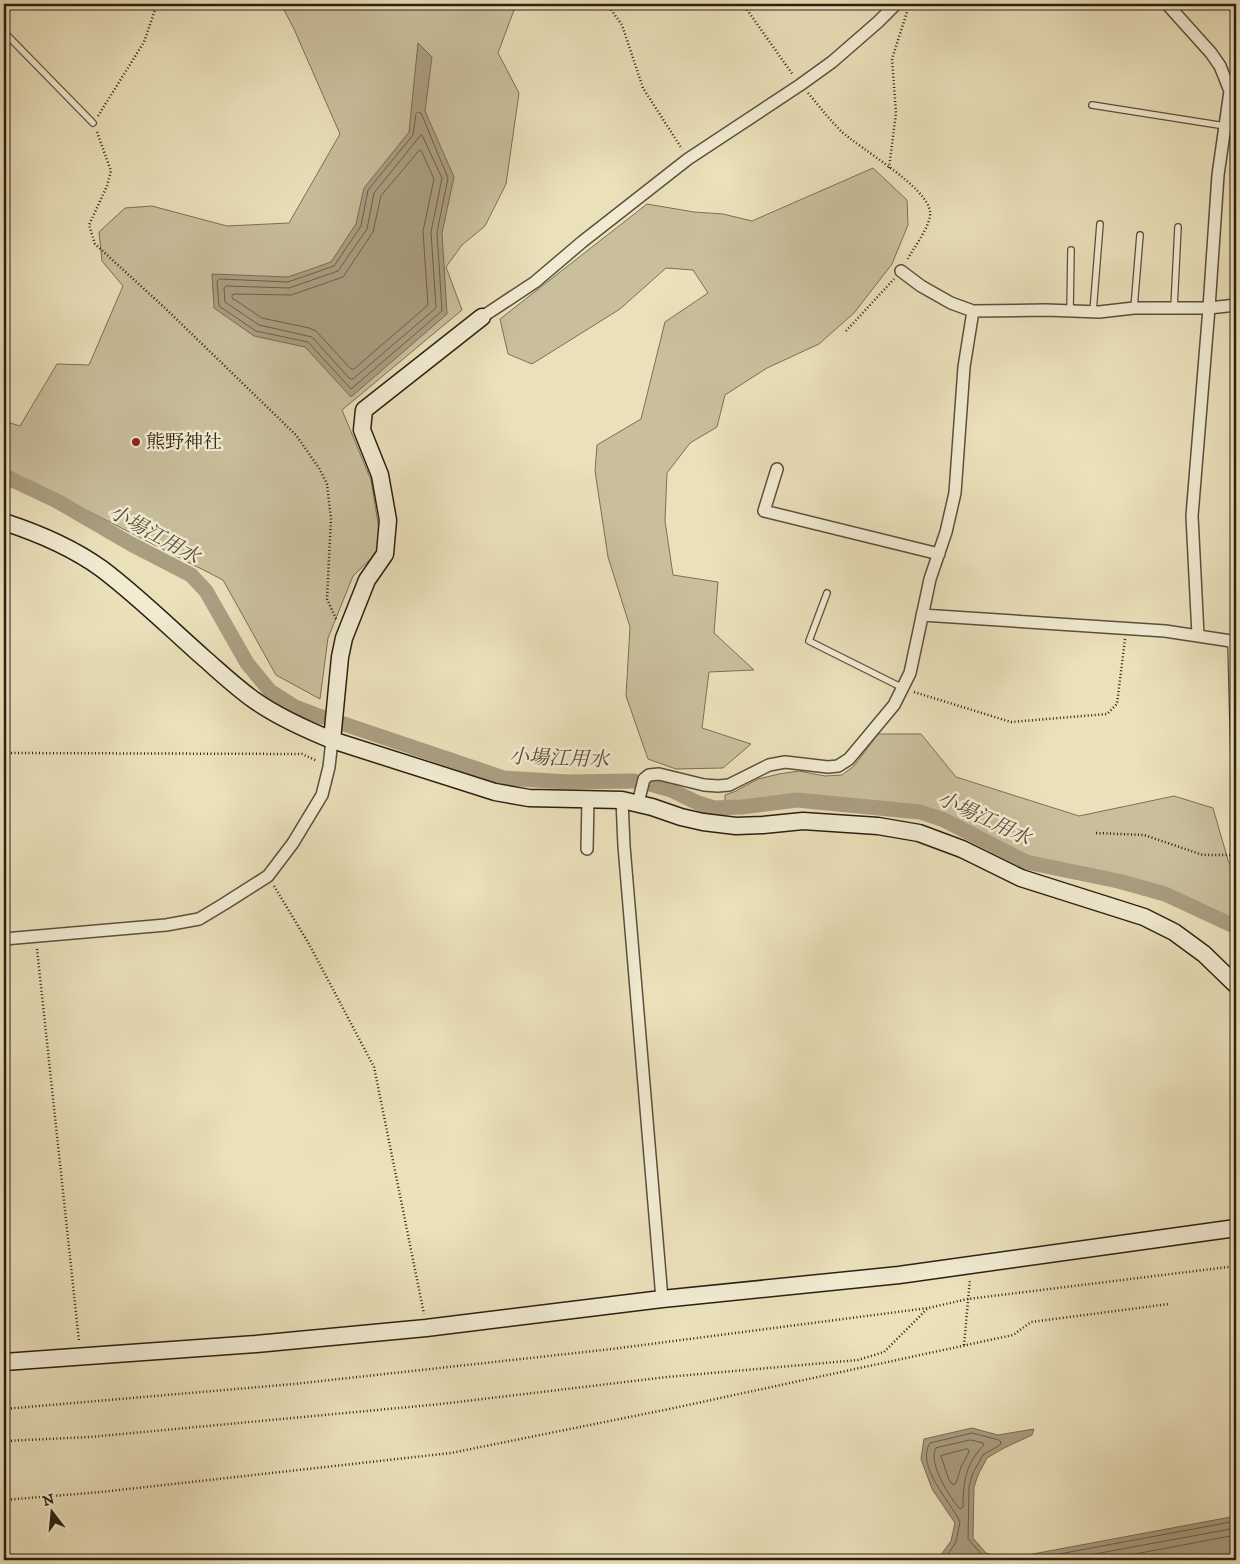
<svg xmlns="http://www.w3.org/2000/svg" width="1240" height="1564" font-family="'IM FELL DW Pica','Noto Serif JP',serif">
<rect width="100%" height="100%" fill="#eae0ba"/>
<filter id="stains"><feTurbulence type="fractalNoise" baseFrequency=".004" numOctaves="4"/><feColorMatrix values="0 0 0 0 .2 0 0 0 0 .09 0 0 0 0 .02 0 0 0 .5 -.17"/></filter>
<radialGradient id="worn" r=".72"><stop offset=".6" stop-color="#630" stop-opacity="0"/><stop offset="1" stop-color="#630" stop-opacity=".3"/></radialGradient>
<path fill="#cabf9d" stroke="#7c6f58" d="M281 4H470L471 7 484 4H513L514 10 498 53 519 93 506 184 485 226 462 245 446 267 462 310 342 410 371 480 382 548 353 576 328 638 320 699 276 675 223 580 4 468V421L20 426 57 364 89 365 123 286 102 261 99 232 125 208 152 206 227 226 289 223 340 134 294 29Z
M873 168 907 200 908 225 892 264 854 313 819 344 767 368 725 395 717 427 690 443 667 473 665 521 673 575 718 582 714 633 754 670 709 672 702 728 751 744 723 768 676 769 648 759 626 696 630 627 608 557 595 471 597 445 641 419 665 322 708 293 693 270 666 268 620 309 532 364 508 354 500 319 647 204 694 212 723 214 752 221Z
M878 734H921L956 777 1079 816 1174 796 1213 808 1228 860 1236 876V923L1165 892 1119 879 1029 858 946 815 919 809 788 795 753 803 725 805V795L736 791 758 779 779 774 799 771 825 776 842 775 854 766Z"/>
<path fill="#aa9e81" stroke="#786b55" d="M418 43 432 57 425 111 454 177 442 233 447 314 351 397 305 347 254 336 214 308 212 274 288 277 331 262 356 224 364 188 409 132Z
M972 1428 998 1435 1034 1429 1032 1435 1004 1448 987 1458 978 1475 974 1487 973 1538 986 1553 1006 1559 1236 1516V1560H937L951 1541 955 1523 932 1489 921 1459 924 1439Z"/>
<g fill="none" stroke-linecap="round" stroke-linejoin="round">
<path stroke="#6c5e4a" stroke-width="1" d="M418 112 421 113 448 178 437 232 442 311 351 389 308 342 256 331 219 306 217 281 220 279 288 282 334 266 361 226 368 190 413 135 416 114Z
M422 135 442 178 431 232 436 308 353 379H350L312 337 259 325 225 302 224 288 226 286 289 288 338 271 367 229 374 193 420 136Z
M420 150 422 152 434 179 423 231 428 305 354 369H351L316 331 309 328 262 318 232 298V295L234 294 291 295 343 277 373 232 381 196Z
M971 1440 983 1443 984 1445C966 1463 963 1482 963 1507L960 1509C950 1498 927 1462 936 1448Z
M966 1449H968L969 1452 961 1467 956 1483 953 1485 949 1480 941 1456Z
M944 1560 956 1542 960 1522C951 1502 915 1466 930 1443L972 1433 999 1440 1001 1442 1000 1445 983 1455 973 1473 969 1487 968 1539 983 1556 993 1560
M1027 1560 1236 1521
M1062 1560 1236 1528
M1103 1560 1236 1535"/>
<path stroke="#aa9e81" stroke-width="15" d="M4 476 57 501 131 544 191 575 206 591 247 663 270 691 295 707 322 717
M341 723 504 778 568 782 634 781
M650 784 671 790 698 803 714 808 742 807 797 800 920 812 944 820 1026 862 1118 881 1165 894 1236 927"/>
<defs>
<path id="lane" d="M4 32 93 123
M1092 105 1225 126
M1134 308 1140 235
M1174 308 1178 227
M1070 311 1071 250
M1093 312 1100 224
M827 593 809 641 903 688
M1231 641 1236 834"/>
<path id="street" d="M1167 4 1211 53 1220 66 1230 91 1218 175 1209 308 1192 516 1198 635
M901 271 921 286 951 303 973 311 1046 310 1099 312 1134 308H1209L1236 305
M482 317 535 282 582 242 688 159 800 85 832 62 878 22 896 4
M777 469 764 511 939 554
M922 615 1165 631 1231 641H1236
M622 800 624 846 662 1299
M638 803 644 779 649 775 659 774 704 785 718 786 729 785 769 765 785 762 828 767 838 766 849 759 894 705 910 673 930 579 946 532 955 493 964 367 973 311
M587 849 588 798
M4 939 166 925 199 919 224 904 268 876 293 843 322 795 329 767 332 740"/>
<path id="secondary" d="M4 522C38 533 73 548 102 569 139 597 171 629 205 659 221 673 237 688 254 700 278 717 305 729 332 740L495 792 529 798 622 800 652 807 681 817 703 822 736 826 763 825 803 821 878 826 919 833 962 849 1021 878 1144 917 1174 932 1204 954 1236 985
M332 740 340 657 344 638 367 580 385 554 388 520 380 475 362 430 364 410 482 317
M4 1362 256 1344 426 1328 662 1299 899 1275 1236 1228"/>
</defs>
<use href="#lane" stroke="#5c4f3c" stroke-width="8"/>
<use href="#street" stroke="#5c4f3c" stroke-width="14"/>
<use href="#secondary" stroke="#2d1f12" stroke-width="19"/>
<path stroke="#2d1f12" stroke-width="2.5" stroke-dasharray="1 2.5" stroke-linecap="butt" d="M607 4 622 25 643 88 682 149
M743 4 793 75
M808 93C819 106 829 119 841 131 860 149 928 187 930 212 932 224 913 249 907 260
M98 116 144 42 157 4
M97 132 111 171 107 186 89 225 95 244 166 309 296 435 319 468 327 484 331 519 327 599 336 619
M889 168 896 113 892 59 907 12
M846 331 894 279
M914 692 1011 722 1107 714 1117 704 1125 639
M4 753 302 754 317 761
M1096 833 1144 835 1203 855H1236
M274 886 309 944 374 1067 424 1314
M37 949 79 1341
M964 1345 970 1279
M4 1409 294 1384 612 1349 928 1308 968 1299 1236 1266
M4 1441 90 1437 441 1404 667 1377 858 1360 884 1352 927 1309
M4 1500 101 1492 451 1453 674 1408 1013 1335 1031 1322 1169 1304"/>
<use href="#lane" stroke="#f1ebd2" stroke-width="5.5"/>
<use href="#street" stroke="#f1ebd2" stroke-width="11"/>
<use href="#secondary" stroke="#f1ebd2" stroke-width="16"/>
</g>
<circle fill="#8f2418" stroke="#f1ebd2" stroke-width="2" cx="136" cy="442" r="5"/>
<g text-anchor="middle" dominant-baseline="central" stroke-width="5" stroke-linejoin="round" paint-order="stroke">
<g font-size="19" fill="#2d1f12" stroke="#f1ebd2" text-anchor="start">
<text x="146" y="442">熊野神社</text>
</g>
<g font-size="20" font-style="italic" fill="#594b39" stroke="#f1ebd2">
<text transform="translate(154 535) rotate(29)">小場江用水</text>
<text transform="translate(559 759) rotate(2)">小場江用水</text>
<text transform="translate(984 819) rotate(25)">小場江用水</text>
</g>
</g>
<rect width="1240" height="1564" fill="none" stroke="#eae0ba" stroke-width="20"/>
<rect x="5" y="5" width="1230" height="1554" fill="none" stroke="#2d1f12" stroke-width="2.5"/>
<rect x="10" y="10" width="1220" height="1544" fill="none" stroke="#2d1f12"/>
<g transform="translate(52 1512) rotate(344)" stroke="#f1ebd2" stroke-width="4" paint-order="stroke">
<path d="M0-4L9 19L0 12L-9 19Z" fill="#2d1f12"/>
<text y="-8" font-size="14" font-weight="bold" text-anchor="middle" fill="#2d1f12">N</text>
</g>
<rect width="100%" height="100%" filter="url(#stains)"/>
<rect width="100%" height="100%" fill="url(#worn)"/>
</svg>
